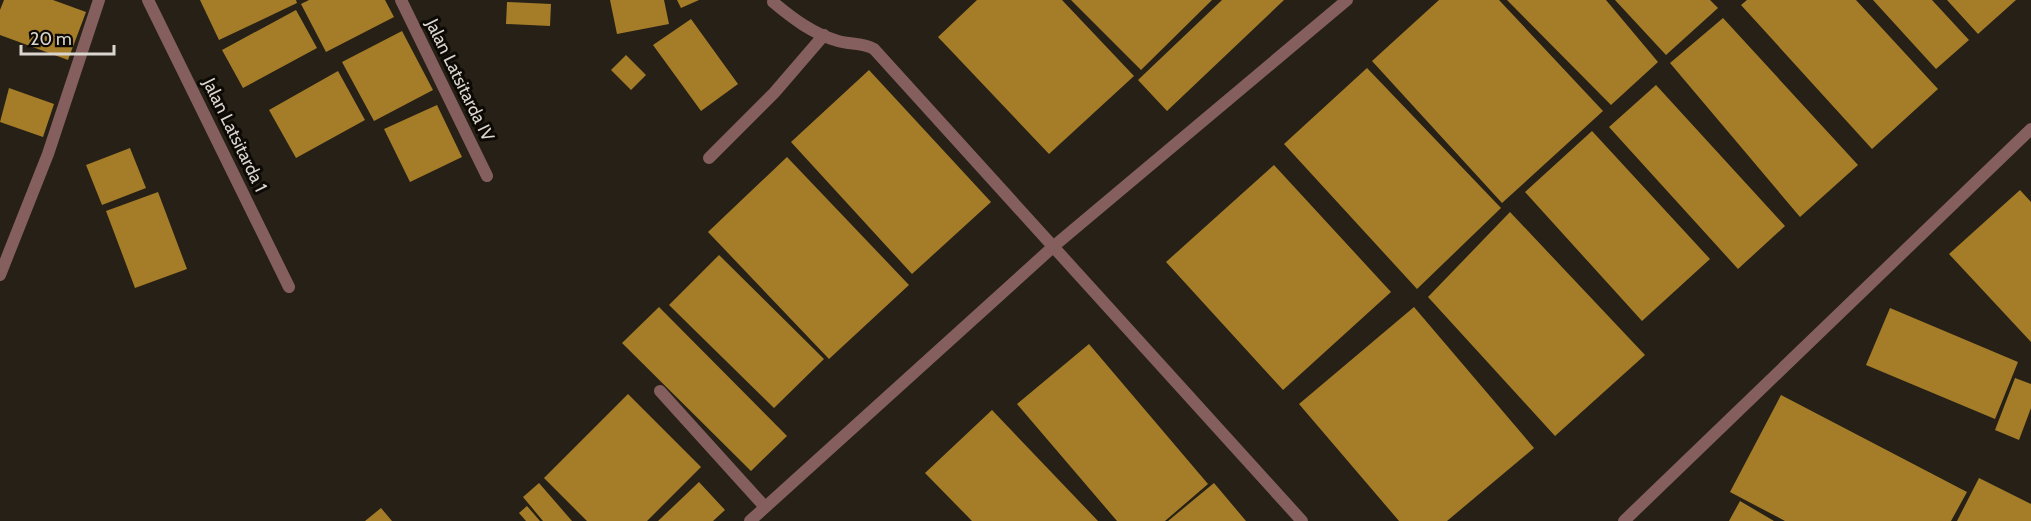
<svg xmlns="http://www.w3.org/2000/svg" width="2031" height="521" font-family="Cabin,sans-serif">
<rect width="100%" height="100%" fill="#262016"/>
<path fill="#a57d28" d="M4 0H53L86 12 68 60 0 35V10Z
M200 0H296L297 3 219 40Z
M309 0H385L394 17 326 52 301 4Z
M610 0H664L669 24 617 34Z
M677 0H699L681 8Z
M977 0H1062L1134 76 1049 154 938 37Z
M1071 0H1212L1141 70Z
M1222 0H1284L1167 111 1138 80Z
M1439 0H1499L1603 111 1502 203 1372 61Z
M1507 0H1606L1658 62 1611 105Z
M1615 0H1710L1718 8 1666 55Z
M1747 0H1856L1938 89 1872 149 1741 5Z
M1873 0H1932L1969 40 1936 69Z
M1947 0H2016L1978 34Z
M507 2 551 4 550 26 506 24Z
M296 10 317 48 243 88 222 50Z
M1723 18 1858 165 1800 217 1670 63Z
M691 19 738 84 701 111 653 45Z
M402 31 433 90 374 121 342 62Z
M626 55 646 75 631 90 611 70Z
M1367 68 1501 208 1417 289 1284 144Z
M869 70 991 202 912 274 791 142Z
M338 71 365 120 296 158 269 110Z
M1656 85 1785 226 1738 269 1609 127Z
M9 88 54 104 43 137 0 122Z
M437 105 462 157 410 182 384 129Z
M1592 131 1710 259 1642 321 1525 192Z
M130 148 146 188 102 205 86 165Z
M787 157 909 285 829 359 708 232Z
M1274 165 1391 292 1283 390 1166 262Z
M2020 190 2031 202V342L1949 254Z
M158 192 187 269 135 288 106 211Z
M1510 212 1645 355 1555 436 1428 297Z
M719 255 824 359 774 408 669 305Z
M659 307 787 436 751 471 622 343Z
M1414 307 1534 448 1447 521H1399L1299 404Z
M1890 308 2018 362 1995 419 1866 365Z
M1089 344 1208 484 1165 521H1117L1017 404Z
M2015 378 2031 384V408L2019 440 1995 430Z
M628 394 701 467 647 521H587L544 478Z
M1781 395 1967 492 1951 521H1785L1730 492Z
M992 410 1098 521H972L925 473Z
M1979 478 2031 504V521H1957Z
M699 482 725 510 713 521H658Z
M539 483 572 521H543L523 497Z
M1214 483 1246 521H1168Z
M1740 501 1774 521H1729Z
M527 506 540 521H526L519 513Z
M381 508 392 521H365Z"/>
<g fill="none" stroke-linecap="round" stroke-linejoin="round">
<path stroke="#855f5d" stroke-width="12" d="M773 2C792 18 813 34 838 41 851 45 861 42 874 49L1302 521
M709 158 774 93 824 35
M660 391 765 507
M750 521 1054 246 1347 0
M1624 521 2031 129"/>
<path stroke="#855f5d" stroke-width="12" d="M148 0 289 287
M401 0 487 176
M0 275 48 154 99 0"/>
</g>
<g text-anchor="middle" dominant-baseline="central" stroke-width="6" stroke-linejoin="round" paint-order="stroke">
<g font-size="18" fill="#dad6cf" stroke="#0d0a06">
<text transform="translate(460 80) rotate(64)">Jalan Latsitarda IV</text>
<text transform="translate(235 135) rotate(64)">Jalan Latsitarda 1</text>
</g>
</g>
<path d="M21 45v9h93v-9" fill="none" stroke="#dad6cf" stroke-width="3"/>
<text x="30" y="45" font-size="18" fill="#dad6cf" stroke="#0d0a06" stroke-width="4.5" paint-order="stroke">20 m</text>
</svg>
